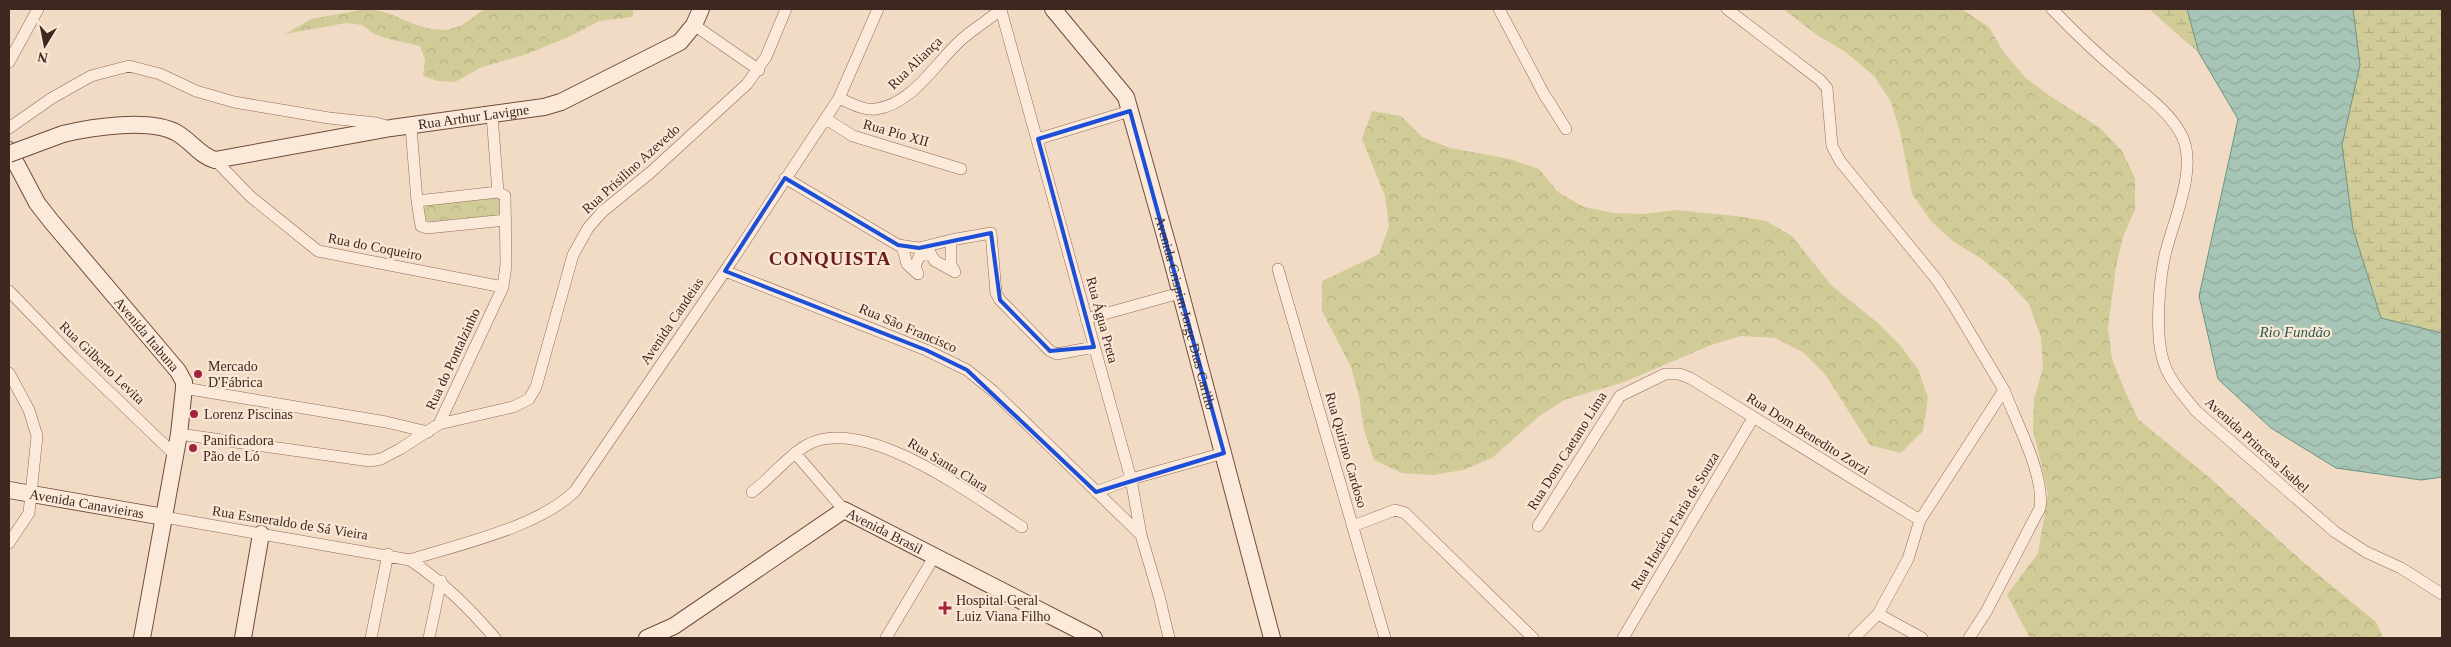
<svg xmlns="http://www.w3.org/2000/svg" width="2451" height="647" font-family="Georgia,serif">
<defs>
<pattern id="forest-crowns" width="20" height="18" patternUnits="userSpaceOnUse" patternTransform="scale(1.25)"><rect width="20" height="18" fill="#d1cc97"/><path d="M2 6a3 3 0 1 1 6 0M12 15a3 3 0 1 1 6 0" fill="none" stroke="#b4af82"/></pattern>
<pattern id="wetland-marsh" width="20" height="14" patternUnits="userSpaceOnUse" patternTransform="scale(1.25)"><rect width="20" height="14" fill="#d1cc97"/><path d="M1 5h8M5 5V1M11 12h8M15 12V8" fill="none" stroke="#b4af82"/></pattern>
<pattern id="water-waves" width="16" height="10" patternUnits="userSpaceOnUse" patternTransform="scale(1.25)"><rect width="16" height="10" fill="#a7c5b6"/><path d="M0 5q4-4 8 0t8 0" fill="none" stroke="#91a99c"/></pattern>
</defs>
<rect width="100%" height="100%" fill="#f2dbc5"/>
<path fill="url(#forest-crowns)" d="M365 9C397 9 424 39 457 27 469 23 475 13 486 9H633V17L599 21 571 36 527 54 482 67 455 82 438 81 423 76 425 60 420 46 389 39 374 34 362 25 346 23 285 34 311 19Z
M1783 9 1963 10 1989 27 2004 53 2026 78 2050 96 2100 128 2122 151 2135 178V209L2123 237 2116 267 2108 328 2112 359 2124 389 2138 419 2211 479 2303 562 2376 622 2383 638H2030L2007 595 2038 553 2048 493 2033 430 2034 399 2043 368 2041 337 2029 304 2007 280 1982 259 1954 242 1931 221 1912 194 1900 132 1891 102 1874 76 1844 51 1817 35Z
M1372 111 1401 116 1422 137 1450 148 1510 159 1539 169 1558 192 1584 207 1614 213 1644 214 1676 210 1736 216 1766 221 1792 236 1831 285 1878 323 1900 345 1918 369 1928 398 1923 431 1901 453 1870 445 1825 374 1803 352 1775 338 1741 336 1711 345 1624 382 1564 400 1538 417 1492 458 1463 470 1433 475 1402 473 1374 460 1364 430 1359 397 1351 367 1322 311V281L1379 254 1389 226 1385 196 1362 139Z
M499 196 501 215 426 222 424 203Z"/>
<path fill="url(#wetland-marsh)" d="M2149 9H2187L2199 53Z
M2353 9H2442V333L2381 318 2353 229 2342 144 2360 65Z"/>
<path fill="url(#water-waves)" stroke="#6c9482" d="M2187 9H2353L2360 65 2342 145 2353 229 2381 318 2442 333V477L2421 480 2336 468 2271 428 2218 379 2199 296 2238 119 2199 53Z"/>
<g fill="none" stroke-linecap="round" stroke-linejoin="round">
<defs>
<path id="street" d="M1499 9 1546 98
M1727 9 1820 80 1827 88 1832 146 1840 161 1937 280 1954 306 2004 390 1920 520 1908 559 1878 614 1854 638
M2052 9C2074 32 2097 54 2121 74 2142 93 2169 110 2182 136 2198 169 2173 221 2165 255 2159 282 2155 334 2163 360 2168 379 2184 396 2196 411L2335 532 2366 552 2401 568 2442 594
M1001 10 1131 479 1141 535 1159 596 1169 638
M694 25 759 70
M9 62 38 9
M1546 97 1566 129
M839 98C850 103 864 111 876 109 913 104 936 62 962 39 975 28 989 19 1002 9
M492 115 498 192
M826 119 853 136 961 169
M411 127 417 201 421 226 427 228 506 220
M9 128 52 98 91 76 129 66 160 74 196 91 234 102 329 118 376 123 390 127
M1038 139 1130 111
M215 160 251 197 318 251 503 287
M785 178 898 245 919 248 951 240
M417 201 498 192
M902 246 907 264 918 274 915 266 920 255 930 253 935 261 955 272 951 265V240L991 233 996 293 1000 300 1050 351 1057 354 1094 347
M1278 269 1385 638
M725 271 926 350 967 370 993 391 1141 535
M9 291 73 357 175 455
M1086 319 1180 293
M9 373 29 410 37 436 29 513 9 543
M184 388 386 422 428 432
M439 424 513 407 529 399 536 387 573 255 588 228 602 212 651 172 747 84 766 57 786 9
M179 434 370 461 381 459 400 449 439 424 503 287 506 265 505 196 498 192
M795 453 844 510
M752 492C771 478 786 457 807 445 864 413 975 497 1022 527
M1096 492 1131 479 1224 453
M164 517 410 560C444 583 468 607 495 638
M1353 526 1395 510 1405 513 1533 638
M1538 526 1620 396 1665 374H1679L1690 378 1920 520
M410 560C460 544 539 527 575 491L725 271 839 98 878 9
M1878 614 1922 638
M371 638 388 554
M429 638 441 581
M886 638 934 557
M1623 638 1753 418
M1969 638 1986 612 2040 508C2045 475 2016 422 2004 390"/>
<g id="secondary">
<path id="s1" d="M1053 9 1126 97 1171 257 1272 638"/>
<path id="s2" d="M63 134C92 127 150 118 177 133 191 141 200 156 215 160L391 128 544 107 561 102 680 42 694 25 701 9"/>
<path id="s3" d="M9 150 37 203 51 221 178 371 184 382V388L179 434 142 638"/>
<path id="s4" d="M9 490 164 517"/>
<path d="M243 638 261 534"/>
<path id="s5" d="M647 638 674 626 844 510 1094 638"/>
</g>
</defs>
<use href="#street" stroke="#8f6a59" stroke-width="12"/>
<use href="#secondary" stroke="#714b3c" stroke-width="18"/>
<use href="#street" stroke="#fbead9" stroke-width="11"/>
<use href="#secondary" stroke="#fbead9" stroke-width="16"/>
<defs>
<path id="secondary-bridge" d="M9 154 63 134"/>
</defs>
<use href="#secondary-bridge" stroke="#714b3c" stroke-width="18" stroke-linecap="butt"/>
<use href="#secondary-bridge" stroke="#fbead9" stroke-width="16"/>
</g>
<path fill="none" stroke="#1d4ed8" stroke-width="4" stroke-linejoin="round" d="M1130 111 1224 453 1096 492 967 370 926 350 725 271 785 178 898 245 919 248 991 233 1000 300 1050 351 1094 347 1038 139Z"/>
<g fill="#a32440" stroke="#f8e7d5" stroke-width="2">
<circle cx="198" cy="374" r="5"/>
<circle cx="194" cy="414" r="5"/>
<circle cx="193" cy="448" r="5"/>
<path d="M942.5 600.5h5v5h5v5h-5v5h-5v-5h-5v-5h5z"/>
</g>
<g text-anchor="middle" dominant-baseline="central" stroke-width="4.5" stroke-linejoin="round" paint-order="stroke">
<g font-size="14" fill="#3e271e" stroke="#f8e7d5">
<text transform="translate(915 63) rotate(-44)">Rua Aliança</text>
<text stroke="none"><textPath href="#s2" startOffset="425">Rua Arthur Lavigne</textPath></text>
<text transform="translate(896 133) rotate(16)">Rua Pio XII</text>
<text transform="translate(631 169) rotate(-42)">Rua Prisilino Azevedo</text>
<text transform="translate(375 247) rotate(11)">Rua do Coqueiro</text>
<text stroke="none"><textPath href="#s1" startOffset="338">Avenida Crispim Jorge Dias Carillo</textPath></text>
<text transform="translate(1102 320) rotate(75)">Rua Água Preta</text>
<text transform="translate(672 321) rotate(-56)">Avenida Candeias</text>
<text transform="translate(908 328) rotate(23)">Rua São Francisco</text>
<text stroke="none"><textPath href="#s3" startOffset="231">Avenida Itabuna</textPath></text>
<text transform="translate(453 359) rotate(-65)">Rua do Pontalzinho</text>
<text transform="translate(102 363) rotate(44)">Rua Gilberto Levita</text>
<text transform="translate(1808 434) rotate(32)">Rua Dom Benedito Zorzi</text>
<text transform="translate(2257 445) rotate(42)">Avenida Princesa Isabel</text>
<text transform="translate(1346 450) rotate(74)">Rua Quirino Cardoso</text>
<text transform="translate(1567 451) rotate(-58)">Rua Dom Caetano Lima</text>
<text transform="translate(948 465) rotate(31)">Rua Santa Clara</text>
<text stroke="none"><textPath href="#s4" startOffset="79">Avenida Canavieiras</textPath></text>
<text transform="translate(1675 521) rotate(-59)">Rua Horácio Faria de Souza</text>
<text transform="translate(290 523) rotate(9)">Rua Esmeraldo de Sá Vieira</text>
<text stroke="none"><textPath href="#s5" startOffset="281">Avenida Brasil</textPath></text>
</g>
<g font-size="14" fill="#3e271e" stroke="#f8e7d5" text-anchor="start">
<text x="208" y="366">Mercado<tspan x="208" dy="16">D'Fábrica</tspan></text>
<text x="204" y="414">Lorenz Piscinas</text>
<text x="203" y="440">Panificadora<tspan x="203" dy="16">Pão de Ló</tspan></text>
<text x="956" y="600">Hospital Geral<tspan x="956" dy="16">Luiz Viana Filho</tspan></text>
</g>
<g font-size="15" font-style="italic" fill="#2c5e51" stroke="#f8e7d5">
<text x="2295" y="332">Rio Fundão</text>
</g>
<g font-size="19" font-weight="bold" letter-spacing="1" fill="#6e1a1a" stroke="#f8e7d5">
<text x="830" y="258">CONQUISTA</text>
</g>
</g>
<rect width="2451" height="647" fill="none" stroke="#3e271e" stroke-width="20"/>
<g transform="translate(45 45) rotate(190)" stroke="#f8e7d5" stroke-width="4" paint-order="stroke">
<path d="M0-4L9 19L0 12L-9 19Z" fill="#3e271e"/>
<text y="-8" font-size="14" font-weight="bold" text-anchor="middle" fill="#3e271e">N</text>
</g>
</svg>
